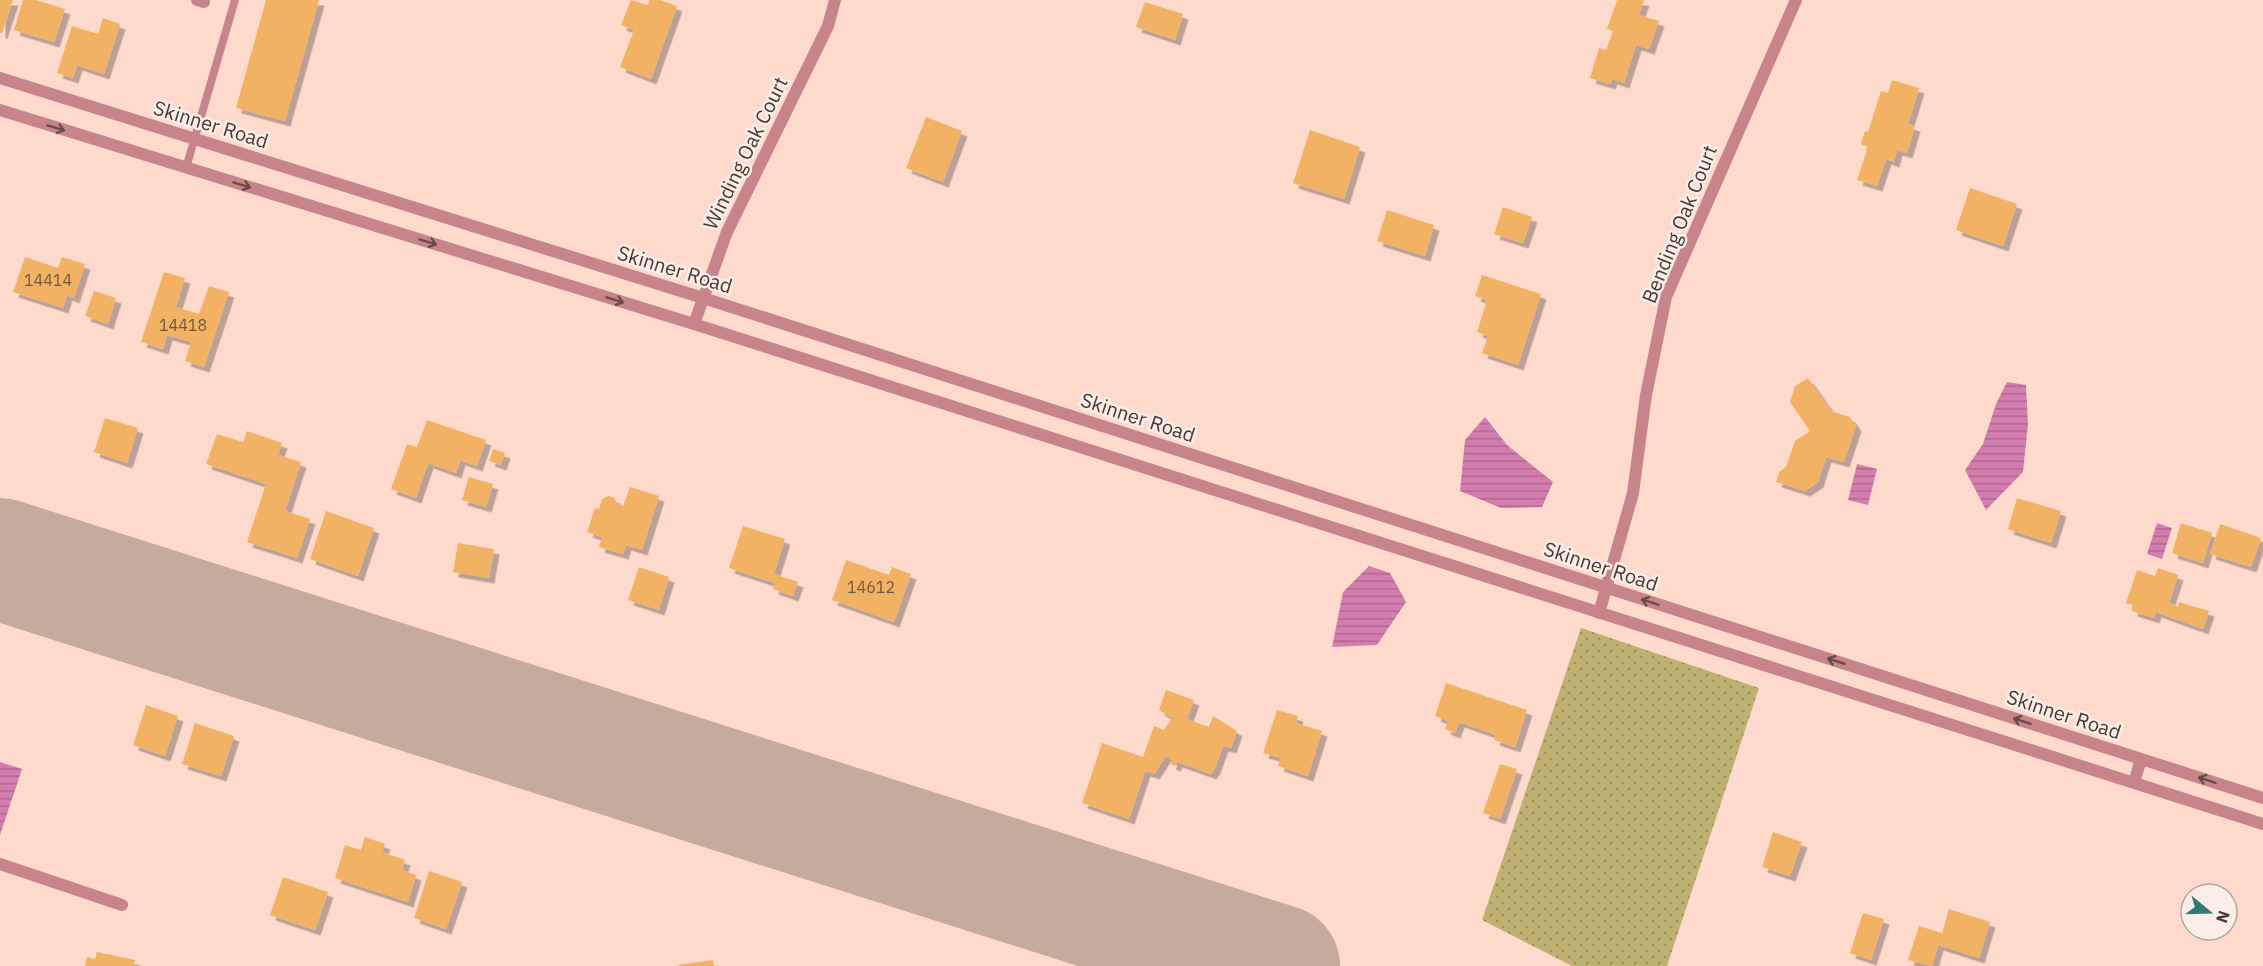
<svg xmlns="http://www.w3.org/2000/svg" width="2263" height="966" font-family="'IBM Plex Sans',sans-serif">
<defs>
<pattern id="grass-dots" width="8" height="8" patternUnits="userSpaceOnUse" patternTransform="scale(1.5)"><rect width="8" height="8" fill="#bdb271"/><path d="M2 2h.1M6 6h.1" fill="none" stroke="#9b925d" stroke-width="1.8" stroke-linecap="round"/></pattern>
<pattern id="water-rules" width="6" height="5" patternUnits="userSpaceOnUse" patternTransform="scale(1.5)"><rect width="6" height="5" fill="#d47eaf"/><path d="M0 2.5h6" fill="none" stroke="#ae688f"/></pattern>
<filter id="shadow"><feDropShadow dx="5.5" dy="5.5" stdDeviation="0" flood-color="#0004"/></filter>
</defs>
<rect width="100%" height="100%" fill="#fedacc"/>
<path fill="url(#grass-dots)" d="M1581 628 1759 688 1667 966H1572L1482 920Z"/>
<path fill="url(#water-rules)" d="M2007 382 2026 385 2028 424 2023 472 1986 510 1965 470 1983 444 1996 404Z
M1485 417 1507 445 1553 482 1542 507 1501 508 1460 491 1465 440Z
M1857 464 1877 469 1868 505 1848 500Z
M2157 523 2172 528 2162 559 2147 554Z
M1369 566 1390 573 1406 602 1377 645 1332 647 1343 592Z
M0 762 22 769 0 835Z"/>
<g fill="none" stroke-linecap="round" stroke-linejoin="round">
<path stroke="#c6aa9e" stroke-width="122" d="M0 559 1279 966"/>
</g>
<path fill="#f1b263" filter="url(#shadow)" d="M0 0H13L2 33H0Z
M23 0H36L65 9 54 42 14 30Z
M266 0H319L285 121 236 108Z
M631 0 648 5 649 0H660L677 6 651 79 620 67 634 30 621 25Z
M1617 0H1644L1639 15 1659 21 1649 49 1636 45 1624 83 1612 79 1610 84 1590 78 1599 48 1606 50 1613 31 1607 29Z
M1145 2 1183 14 1175 40 1136 27Z
M103 18 120 24 104 74 77 65 73 78 57 73 72 26 98 34Z
M1892 80 1919 88 1908 124 1915 126 1907 153 1897 150 1894 162 1886 159 1877 186 1857 180 1868 147 1861 144 1865 131 1868 132 1881 91 1888 93Z
M926 117 962 131 943 182 906 168Z
M1310 130 1360 147 1344 199 1293 183Z
M1970 188 2017 204 2003 246 1956 230Z
M1503 207 1532 217 1523 243 1494 234Z
M1387 210 1434 225 1425 256 1377 241Z
M25 257 58 268 62 257 85 264 74 298 67 295 63 308 13 292Z
M164 272 185 278 176 307 199 314 209 286 229 292 204 367 185 361 191 342 167 335 163 349 141 342Z
M1482 275 1541 294 1518 365 1482 353 1488 336 1477 332 1487 300 1475 296Z
M94 291 116 298 108 324 85 316Z
M1808 378 1831 411 1850 417 1856 426 1844 462 1826 457 1818 482 1805 491 1776 482 1779 472 1786 467 1795 441 1810 431 1790 402 1795 386Z
M105 418 138 428 127 463 94 452Z
M427 420 486 440 477 466 460 460 456 473 428 463 416 498 391 489 407 444 417 447Z
M247 431 282 443 278 455 301 462 285 511 310 519 297 558 247 542 266 484 206 464 217 434 243 442Z
M493 449 505 453 501 465 489 461Z
M469 477 493 484 486 507 462 500Z
M630 487 659 496 642 550 626 545 623 554 599 547 602 537 587 532 595 508 599 509 602 499 608 496 615 498 617 504 623 506Z
M2017 498 2061 511 2051 543 2008 529Z
M326 511 374 528 358 576 310 559Z
M2181 523 2212 533 2203 563 2172 553Z
M2220 524 2261 538 2251 567 2210 554Z
M743 526 785 539 774 574 798 582 793 596 773 589 775 583 729 568Z
M458 543 494 549 489 578 453 572Z
M846 560 889 575 892 567 911 574 894 622 832 600Z
M639 567 669 577 659 610 628 600Z
M2158 568 2178 575 2169 603 2178 606 2179 602 2209 611 2203 629 2156 612 2154 618 2132 611 2133 605 2126 603 2137 570 2155 576Z
M1446 683 1527 710 1515 747 1494 740 1496 735 1459 722 1455 733 1445 729 1448 721 1435 716Z
M1166 690 1194 700 1187 719 1209 727 1213 716 1237 731 1231 748 1223 746 1215 768 1211 774 1177 762 1175 766 1170 764 1172 760 1166 756 1154 774 1145 771 1129 819 1082 803 1102 743 1143 757 1154 726 1164 730 1172 718 1159 710Z
M146 705 178 716 165 756 133 745Z
M1277 710 1298 716 1296 723 1322 731 1308 776 1278 766 1281 758 1263 753Z
M195 723 234 736 221 776 182 764Z
M1500 764 1517 769 1500 819 1483 813Z
M1773 832 1802 842 1790 876 1762 867Z
M365 837 385 844 382 852 405 860 402 870 416 875 408 902 335 878 345 845 361 850Z
M429 871 462 882 446 929 414 918Z
M283 877 328 892 315 930 270 915Z
M1949 909 1990 922 1979 958 1938 945 1932 966 1908 960 1919 926 1942 933Z
M1863 913 1884 919 1871 960 1850 953Z
M97 952 135 960 134 966H85L87 957 95 959Z
M713 960 714 966H678V965Z"/>
<g fill="none" stroke-linecap="round" stroke-linejoin="round">
<path stroke="#c7858b" stroke-width="8" d="M186 168 235 0"/>
<path stroke="#c7858b" stroke-width="12" d="M197 0 204 2
M694 324 727 232 828 26 835 0
M1599 613 1633 493 1646 395 1666 297 1796 0
M0 864 122 905"/>
<path stroke="#c7858b" stroke-width="12" d="M0 78 703 298 2263 798
M0 110 694 324 2263 824
M2134 783 2141 759"/>
</g>
<defs><path id="oneway-shaft" d="M-6 0H5M1.5-3L5.5 0L1.5 3" fill="none" stroke-width="1.6" stroke-linecap="round" stroke-linejoin="round" transform="scale(1.5)"/></defs>
<g stroke="#674c49">
<use href="#oneway-shaft" transform="translate(56 128) rotate(17)"/>
<use href="#oneway-shaft" transform="translate(242 185) rotate(17)"/>
<use href="#oneway-shaft" transform="translate(428 242) rotate(17)"/>
<use href="#oneway-shaft" transform="translate(615 300) rotate(17)"/>
<use href="#oneway-shaft" transform="translate(1650 602) rotate(-162)"/>
<use href="#oneway-shaft" transform="translate(1836 661) rotate(-162)"/>
<use href="#oneway-shaft" transform="translate(2022 721) rotate(-162)"/>
<use href="#oneway-shaft" transform="translate(2207 780) rotate(-162)"/>
</g>
<g text-anchor="middle" dominant-baseline="central" stroke-width="5" stroke-linejoin="round" paint-order="stroke">
<g font-size="16" fill="#72573f">
<text x="48" y="280">14414</text>
<text x="183" y="325">14418</text>
<text x="871" y="587">14612</text>
</g>
<g font-size="20" fill="#473933" stroke="#fbede7">
<text transform="translate(211 124) rotate(17)">Skinner Road</text>
<text transform="translate(745 153) rotate(-64)">Winding Oak Court</text>
<text transform="translate(1679 224) rotate(-68)">Bending Oak Court</text>
<text transform="translate(675 269) rotate(17)">Skinner Road</text>
<text transform="translate(1138 417) rotate(18)">Skinner Road</text>
<text transform="translate(1601 566) rotate(18)">Skinner Road</text>
<text transform="translate(2064 714) rotate(18)">Skinner Road</text>
</g>
</g>
<g transform="translate(2209 912) rotate(109)"><circle r="28" fill="#fbede7" stroke="#b3a59f" stroke-width="1.5"/>
<path d="M0-4.5L10 22L0 15L-10 22Z" fill="#327971"/>
<text y="-9" font-size="16" font-weight="bold" text-anchor="middle" fill="#473933">N</text>
</g>
</svg>
